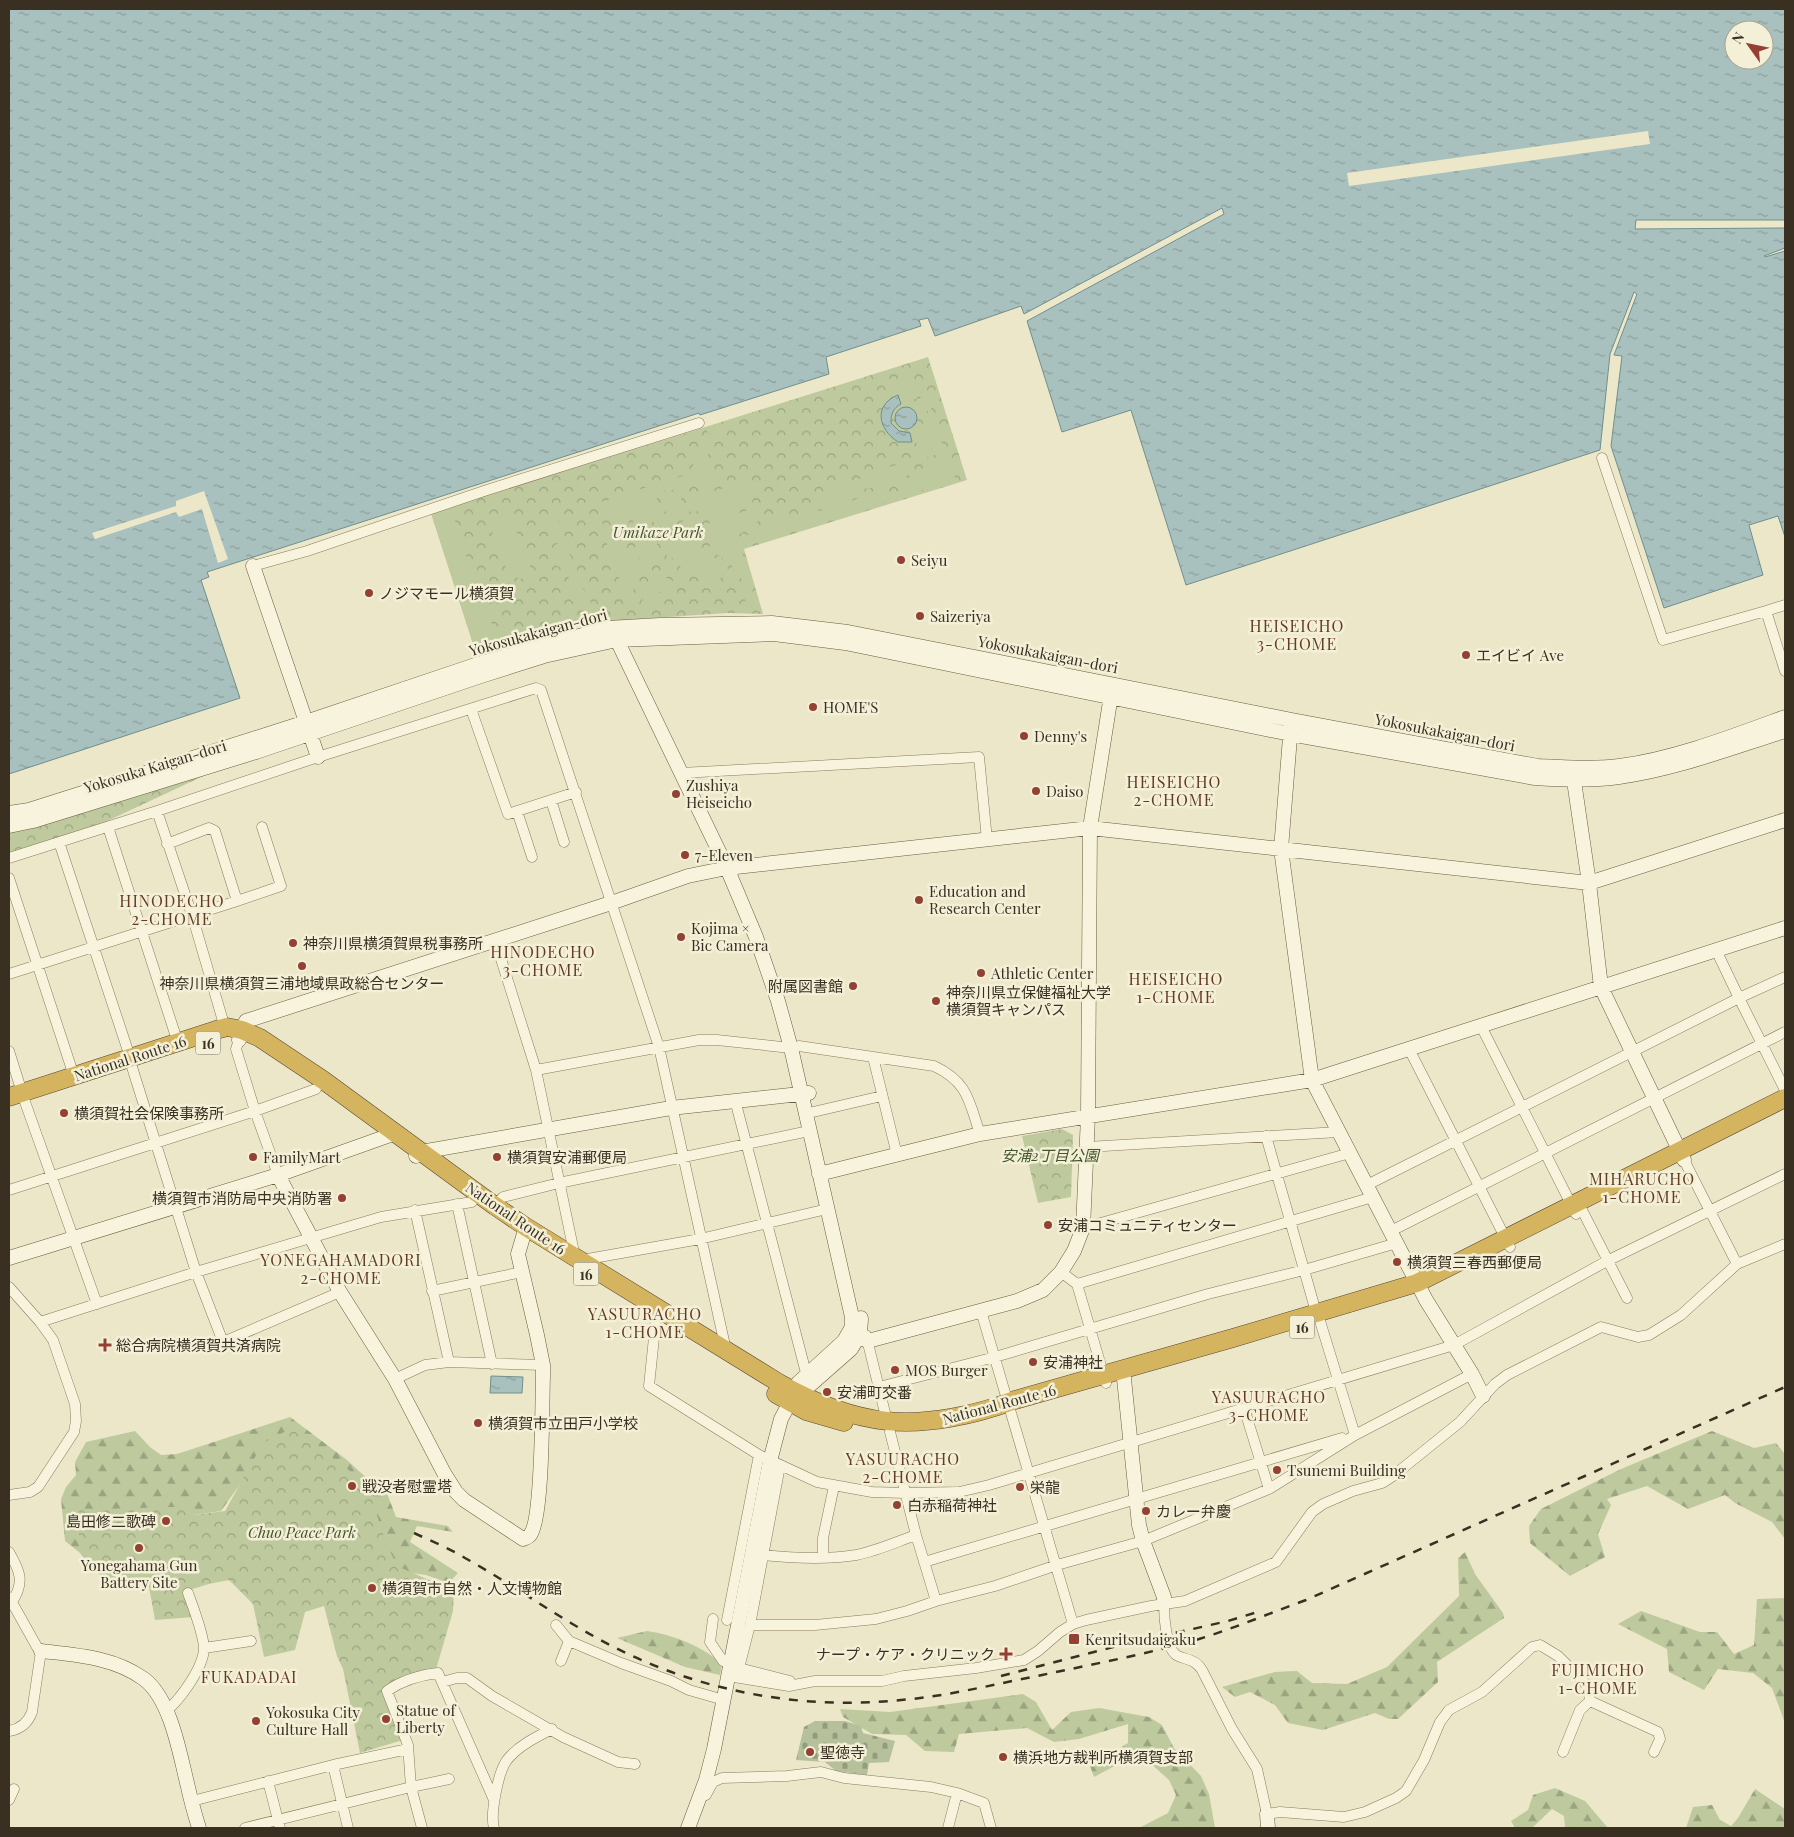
<svg xmlns="http://www.w3.org/2000/svg" width="1794" height="1837" font-family="'Playfair Display','Noto Sans JP',serif">
<defs>
<pattern id="forest-firs" width="22" height="20" patternUnits="userSpaceOnUse" patternTransform="scale(1.25)"><rect width="22" height="20" fill="#beca9d"/><path d="M5 1l3.5 6h-7zM16 11l3.5 6h-7z" fill="#9ba480"/></pattern>
<pattern id="cemetery-stones" width="16" height="16" patternUnits="userSpaceOnUse" patternTransform="scale(1.25)"><rect width="16" height="16" fill="#b6c09b"/><path d="M2 7V4a2 2 0 0 1 4 0v3zM10 15v-3a2 2 0 0 1 4 0v3z" fill="#959c7e"/></pattern>
<pattern id="park-crowns" width="20" height="18" patternUnits="userSpaceOnUse" patternTransform="scale(1.25)"><rect width="20" height="18" fill="#beca9d"/><path d="M2 6a3 3 0 1 1 6 0M12 15a3 3 0 1 1 6 0" fill="none" stroke="#9ba480"/></pattern>
<pattern id="water-ripples" width="26" height="14" patternUnits="userSpaceOnUse" patternTransform="scale(1.25)"><rect width="26" height="14" fill="#a9c1be"/><path d="M2 4q2-2 4 0t4 0M15 11q2-2 4 0t4 0" fill="none" stroke="#8b9d9a"/></pattern>
</defs>
<rect width="100%" height="100%" fill="#ece7c9"/>
<path fill="url(#forest-firs)" d="M290 1417 347 1460 371 1482 385 1488 396 1517 448 1526 453 1532 417 1526 410 1542 458 1573 449 1583 426 1575 397 1571 273 1438 221 1511 193 1515 86 1518 79 1552 65 1541 61 1499 66 1487 76 1475 75 1462 86 1442 135 1431 150 1447 161 1455 177 1454Z
M1712 1431 1754 1448 1776 1443 1785 1454V1539L1772 1522 1735 1503 1725 1495 1688 1509 1647 1486 1607 1499 1611 1505 1598 1534 1605 1557 1570 1576 1530 1543 1529 1526 1541 1509 1621 1469Z
M1465 1552 1475 1574 1503 1613 1504 1618 1437 1662 1438 1682 1398 1719H1389L1375 1713 1323 1730 1288 1723 1275 1705 1250 1692 1235 1697 1222 1687 1275 1672 1297 1671 1312 1683 1347 1684 1387 1667 1459 1596 1458 1558Z
M1785 1598V1723L1772 1688 1753 1673 1718 1669 1704 1690 1669 1672 1667 1649 1618 1624 1641 1611 1700 1632H1717L1734 1654 1754 1645 1757 1599Z
M647 1631C674 1635 702 1646 722 1664L720 1675 685 1667 617 1638Z
M1023 1694 1036 1702 1052 1730 1071 1712 1099 1708 1149 1717 1162 1725 1174 1748 1201 1776 1209 1794 1215 1828H1139L1168 1813 1176 1795 1169 1780 1139 1753 1094 1777 1090 1766 1128 1743V1724L1079 1739 1054 1742 1027 1728 959 1734 954 1752 925 1751 906 1735 872 1734 843 1717 840 1709 890 1712Z
M1555 1788 1585 1801 1608 1828H1565L1564 1816 1552 1809 1532 1828H1515L1511 1821 1528 1810 1533 1795Z
M1755 1789 1785 1809V1828H1686L1693 1807 1712 1805 1720 1820 1731 1826 1738 1818Z"/>
<path fill="url(#cemetery-stones)" d="M815 1721H845L861 1726 863 1733 895 1741 889 1762 869 1763 867 1775 836 1771 825 1762 796 1760 804 1727Z"/>
<path fill="url(#park-crowns)" d="M928 357 967 480 744 549 763 614 727 613 596 622 475 650 431 513 547 474 553 475Z
M214 771 88 830 9 855V820Z
M1062 1129 1073 1135 1071 1197 1038 1203 1022 1136Z
M290 1429 309 1440 367 1484 385 1540 397 1566 454 1591 453 1611 435 1673 388 1691 406 1739 360 1753 343 1669 337 1656 324 1606 305 1612 295 1650 264 1657 253 1604 229 1580 209 1584 186 1591 194 1617 155 1620 148 1581 104 1580 79 1552V1510L168 1507H181L193 1515 225 1511 263 1443Z"/>
<path fill="#beca9d" d="M922 378 943 447V452L922 459 913 432H914L916 436 920 435 925 428 930 429 931 426 926 425C930 413 929 407 918 401L921 397 919 395 916 399 904 397V403L898 386Z
M706 428H708L714 444 693 481 682 485 683 492 674 490 658 491 657 484 695 472 691 457 706 452 704 443 710 440Z
M945 459 949 461 956 481 902 496 900 490 907 483 911 473 924 468V463Z
M709 462 718 487 702 492 698 484Z
M906 462C915 497 875 484 859 490 841 497 838 511 816 505L811 500 883 469Z
M747 482 753 504 698 521 696 518Z
M653 485 656 493C639 498 630 515 626 531L622 532 615 529 599 506 598 503Z
M728 487 730 489 693 514 689 510 694 497Z
M666 493 683 496 669 522 660 495Z
M874 493H889L892 500 840 517 838 509C851 502 860 495 874 493Z
M656 496 665 522 661 526 637 514 642 506Z
M805 502 820 511H827L829 519 741 548 758 611 747 606 744 596 746 595 739 570 735 571 729 562 704 547C716 545 728 545 740 540 749 535 757 525 767 523L771 517 780 512 784 518 795 514 799 521 806 518 799 505Z
M451 508 476 589 485 588C487 594 483 597 484 603 490 626 508 641 475 650L431 513Z
M754 508 759 520C742 537 723 543 699 541L701 531 700 526Z
M687 513C695 523 697 530 695 543L681 535 680 527Z
M635 517 660 530 659 534 632 543 631 529Z
M505 518 512 523 515 528 531 569 529 575 523 579C500 575 508 569 503 551 501 544 496 537 491 531L493 523Z
M550 518C566 520 560 531 567 539L568 552 574 561 558 567C551 559 549 548 559 542V540H557Z
M602 523C609 531 615 535 626 534L628 545 609 550 601 528Z
M661 538 651 553 648 563H645L636 554 634 547Z
M680 540 693 547 679 558H666L672 544Z
M630 549 638 561 645 568 637 580 632 594 629 598H626L622 595 624 584 616 574 611 557 612 553Z
M700 550 723 562 730 572 723 575 716 584H708L703 581 704 579 693 573 691 577 682 570 678 562 684 560 694 551Z
M574 571 576 572 581 587 589 595 593 613 590 614 579 608 571 600V587L568 575Z
M659 574 673 581 672 589 657 593 652 600 653 607 645 610 641 607V602L650 592 655 576Z
M570 612 587 620 586 622C572 626 560 626 546 629 531 632 515 638 500 644L496 642 503 630 521 629 535 627 548 623 564 613Z"/>
<path fill="url(#water-ripples)" stroke="#708f8c" fill-rule="evenodd" d="M9 9H1785V220H1636L1635 229 1785 228V248L1764 256 1765 257 1785 251V537L1778 516 1749 525 1763 575 1664 608 1611 446 1622 356 1614 355 1637 294 1634 292 1610 354 1600 450 1186 585 1131 410 1062 432 1027 321 1224 214 1222 208 1024 314 1021 306 935 336 928 318 919 320 921 326 826 357 829 374 700 415 699 413 207 572 209 577 201 580 240 698 9 774ZM1734 30H1764V60H1734Z
M898 395 901 404C893 408 891 414 891 423L899 431 910 433 912 442H898C878 429 873 405 898 395Z
M895 418a11 11 0 1 1 22 0a11 11 0 1 1-22 0Z
M491 1376 523 1377 522 1393H490Z"/>
<path fill="#ece7c9" d="M1648 131 1650 144 1349 186 1347 173Z
M204 491 228 559 218 563 202 509 179 517 176 512 95 539 92 533 176 506V501Z"/>
<g fill="none" stroke-linecap="round" stroke-linejoin="round">
<defs>
<path id="street" d="M1602 458 1663 640 1766 611 1785 671
M253 566 307 551 487 490 699 423
M1766 611 1785 605
M471 709 508 814 576 792
M681 773 979 757 987 840
M551 800 564 842
M157 811 192 915 223 1021 227 1027
M517 811 532 857
M108 827 178 1043
M59 842 130 1057
M9 858 157 811 318 757 536 688 541 690 659 1047 726 1350
M9 878 74 1076
M237 901 281 886 262 827
M495 940 536 1070 575 1257
M9 974 237 901 215 831 209 828 167 844
M1785 977 1739 998 1785 1090
M1481 1026 1576 1214
M239 1040 236 1049 255 1111 278 1175
M1409 1049 1510 1247
M9 1051 25 1102 97 1304
M873 1057 897 1155
M132 1067 196 1272 223 1342 340 1292
M536 1070 699 1040H717L791 1048 799 1046 934 1066C968 1082 969 1101 980 1134
M735 1100 805 1369 813 1376
M813 1112 882 1096
M1266 1136 1316 1312
M1087 1147 1339 1132
M1684 1160 1737 1264
M1367 1185 1739 998 1716 950
M9 1190 255 1111 316 1089
M457 1204 492 1364
M495 1206 503 1197 559 1183 809 1131
M415 1210 449 1362
M1582 1210 1627 1298
M1083 1228 1350 1153
M1391 1231 1785 1032
M582 1260 700 1239 827 1209
M1061 1272 1077 1284 1106 1383
M1077 1284 1373 1197
M9 1287 40 1322 53 1340 75 1404 76 1421 74 1432 38 1487 30 1492 9 1495
M432 1291 522 1272
M981 1311 1073 1624
M656 1318 649 1386 759 1455 817 1482 872 1492 905 1493 959 1492 989 1485 1454 1345 1607 1261 1785 1174
M1320 1321 1355 1435
M40 1322 196 1272 381 1217 472 1202
M866 1335 887 1421
M395 1379 425 1365 449 1362 543 1365
M879 1387 995 1357 1208 1294 1304 1270 1397 1243
M1244 1408 1269 1489
M890 1432 916 1535 936 1601
M780 1466 750 1625 739 1668 790 1681
M9 1552C20 1571 25 1582 12 1602
M762 1555C792 1558 826 1560 856 1555 877 1551 896 1542 916 1535
M823 1557V1538L834 1486
M924 1562 1342 1438
M9 1597 37 1647 41 1651 32 1712C28 1723 21 1729 9 1731
M1164 1604C1164 1617 1166 1651 1178 1656 1188 1660 1196 1660 1202 1670L1232 1729 1257 1769 1267 1814 1280 1812 1344 1817 1365 1812 1396 1798 1406 1791 1424 1760 1440 1722 1449 1710 1482 1692 1532 1647 1540 1645 1558 1656 1588 1686 1590 1701
M713 1619 710 1642 723 1661
M727 1620 759 1455
M556 1625 569 1641 621 1663 671 1681 689 1690 724 1700
M750 1625H815L876 1619 907 1611 936 1601 995 1586 1057 1565 1143 1541 1269 1489 1355 1435 1472 1374
M204 1648 251 1641
M561 1661 569 1641
M728 1676 789 1686 815 1681H882L904 1676 976 1668 1024 1660 1038 1651 1060 1632 1073 1624 1086 1620 1151 1606 1185 1601 1276 1562 1312 1512 1323 1504 1353 1491 1382 1483 1393 1476 1460 1422 1495 1384 1507 1375 1601 1327 1638 1337 1649 1335 1681 1315 1737 1264 1785 1244
M442 1682 457 1678H467L492 1696 563 1737 618 1762 635 1764
M1590 1701 1658 1732 1660 1739 1654 1752
M166 1711C180 1700 203 1668 204 1649 204 1635 193 1607 188 1593
M1563 1752 1580 1710 1590 1701
M333 1765 348 1828
M268 1781 280 1828
M706 1795 713 1782 722 1778 787 1776 821 1772 844 1778 931 1787 957 1793 984 1803 991 1828
M9 1800 14 1789
M192 1801 333 1765 408 1749
M245 1828 411 1787 449 1779
M422 1828 411 1787 408 1745 387 1691C401 1681 421 1675 438 1673L494 1800
M494 1828C490 1814 498 1772 507 1760 518 1746 536 1737 552 1729
M948 1828 957 1793"/>
<path id="secondary" d="M253 566 318 757
M614 634 727 868 756 937 778 1001 791 1048 852 1317V1327L844 1341 798 1383 792 1390 790 1402 781 1419 770 1461 714 1749 706 1780 688 1828
M1291 725 1281 849 1312 1080 1426 1300 1472 1374 1483 1396
M1574 781 1589 883 1601 987 1684 1160
M9 813 29 810 306 722 481 663 608 628 660 625 772 623 848 632 1292 720 1538 766C1565 767 1593 770 1619 766 1674 759 1733 736 1785 717
M9 826 33 821 256 752 481 676 544 656 617 640 774 634 845 643 1290 734 1535 778C1563 780 1591 781 1619 777 1676 769 1731 748 1785 731
M239 1040 246 1021 611 903 688 876 727 868 1090 828 1589 883 1785 820
M416 1156 421 1152 671 1108 809 1093
M819 1174 980 1134 1312 1080 1785 928
M278 1175 340 1292 395 1379 444 1473 456 1492 464 1500 523 1539C525 1538 529 1537 530 1535 543 1520 542 1403 543 1376V1365L537 1335 518 1254 526 1227
M9 1258 278 1175 396 1133
M853 1329 858 1337 868 1341 1017 1301 1043 1290 1061 1272 1074 1251 1083 1228 1088 1116 1090 828 1112 689
M1123 1369 1139 1525 1143 1541 1164 1597V1604
M793 1400 851 1349C858 1338 861 1331 861 1318
M41 1651C76 1655 114 1657 144 1679 171 1699 180 1755 188 1787 191 1801 195 1815 199 1828
M1267 1814 1268 1828"/>
<path id="highway" d="M9 1097 216 1030 227 1027 242 1030 260 1038 323 1080 495 1206 526 1227 779 1383C811 1401 849 1417 887 1421 928 1425 976 1415 1015 1400L1233 1338 1417 1283 1785 1098
M776 1394 806 1411 844 1422"/>
</defs>
<use href="#street" stroke="#887b5e" stroke-width="11"/>
<use href="#secondary" stroke="#6a5c41" stroke-width="15"/>
<use href="#highway" stroke="#564832" stroke-width="19"/>
<use href="#street" stroke="#f7f3dc" stroke-width="10"/>
<use href="#secondary" stroke="#f7f3dc" stroke-width="14"/>
<use href="#highway" stroke="#d5b460" stroke-width="18"/>
<path stroke="#393021" stroke-width="2.5" stroke-dasharray="9 9" stroke-linecap="butt" d="M414 1533C431 1541 449 1548 465 1558 526 1592 581 1635 646 1662 726 1696 815 1709 901 1700 949 1696 995 1684 1042 1675 1094 1664 1147 1654 1199 1639 1235 1628 1270 1613 1306 1600L1785 1387
M1001 1676 1113 1647 1228 1621 1261 1611"/>
</g>
<g fill="#934132" stroke="#f4f0d8" stroke-width="2">
<circle cx="901" cy="560" r="5"/>
<circle cx="369" cy="593" r="5"/>
<circle cx="920" cy="616" r="5"/>
<circle cx="1466" cy="655" r="5"/>
<circle cx="813" cy="707" r="5"/>
<circle cx="1024" cy="736" r="5"/>
<circle cx="1036" cy="791" r="5"/>
<circle cx="676" cy="794" r="5"/>
<circle cx="685" cy="855" r="5"/>
<circle cx="919" cy="900" r="5"/>
<circle cx="681" cy="937" r="5"/>
<circle cx="293" cy="943" r="5"/>
<circle cx="302" cy="966" r="5"/>
<circle cx="981" cy="973" r="5"/>
<circle cx="853" cy="986" r="5"/>
<circle cx="936" cy="1001" r="5"/>
<circle cx="64" cy="1113" r="5"/>
<circle cx="253" cy="1157" r="5"/>
<circle cx="497" cy="1157" r="5"/>
<circle cx="342" cy="1198" r="5"/>
<circle cx="1048" cy="1225" r="5"/>
<circle cx="1397" cy="1262" r="5"/>
<path d="M102.5 1337.5h5v5h5v5h-5v5h-5v-5h-5v-5h5z"/>
<circle cx="1033" cy="1362" r="5"/>
<circle cx="895" cy="1370" r="5"/>
<circle cx="827" cy="1392" r="5"/>
<circle cx="478" cy="1423" r="5"/>
<circle cx="1277" cy="1470" r="5"/>
<circle cx="352" cy="1486" r="5"/>
<circle cx="1020" cy="1487" r="5"/>
<circle cx="897" cy="1505" r="5"/>
<circle cx="1146" cy="1511" r="5"/>
<circle cx="166" cy="1521" r="5"/>
<circle cx="139" cy="1548" r="5"/>
<circle cx="372" cy="1588" r="5"/>
<rect x="1068" y="1633" width="12" height="12" rx="2.5"/>
<path d="M1003.5 1646.5h5v5h5v5h-5v5h-5v-5h-5v-5h5z"/>
<circle cx="386" cy="1719" r="5"/>
<circle cx="256" cy="1721" r="5"/>
<circle cx="810" cy="1752" r="5"/>
<circle cx="1003" cy="1757" r="5"/>
</g>
<g text-anchor="middle" dominant-baseline="central" stroke-width="5" stroke-linejoin="round" paint-order="stroke">
<g fill="#f4f0d8" stroke="#716a58" stroke-width="1">
<rect x="195.5" y="1031.5" width="25" height="23" rx="4"/>
<rect x="573.5" y="1262.5" width="25" height="23" rx="4"/>
<rect x="1289.5" y="1315.5" width="25" height="23" rx="4"/>
</g>
<g font-size="14" font-weight="bold" fill="#393021">
<text x="208" y="1043">16</text>
<text x="586" y="1274">16</text>
<text x="1302" y="1327">16</text>
</g>
<g font-size="15" font-style="italic" fill="#425429" stroke="#f4f0d8">
<text x="658" y="532">Umikaze Park</text>
<text x="1050" y="1155">安浦2丁目公園</text>
<text x="302" y="1532">Chuo Peace Park</text>
</g>
<g font-size="15" fill="#393021" stroke="#f4f0d8" text-anchor="start">
<text x="911" y="560">Seiyu</text>
<text x="379" y="593">ノジマモール横須賀</text>
<text x="930" y="616">Saizeriya</text>
<text x="1476" y="655">エイビイ Ave</text>
<text x="823" y="707">HOME'S</text>
<text x="1034" y="736">Denny's</text>
<text x="686" y="785">Zushiya<tspan x="686" dy="17">Heiseicho</tspan></text>
<text x="1046" y="791">Daiso</text>
<text x="695" y="855">7-Eleven</text>
<text x="929" y="891">Education and<tspan x="929" dy="17">Research Center</tspan></text>
<text x="691" y="928">Kojima ×<tspan x="691" dy="17">Bic Camera</tspan></text>
<text x="303" y="943">神奈川県横須賀県税事務所</text>
<text x="991" y="973">Athletic Center</text>
<text x="302" y="983" text-anchor="middle">神奈川県横須賀三浦地域県政総合センター</text>
<text x="843" y="986" text-anchor="end">附属図書館</text>
<text x="946" y="992">神奈川県立保健福祉大学<tspan x="946" dy="17">横須賀キャンパス</tspan></text>
<text x="74" y="1113">横須賀社会保険事務所</text>
<text x="263" y="1157">FamilyMart</text>
<text x="507" y="1157">横須賀安浦郵便局</text>
<text x="332" y="1198" text-anchor="end">横須賀市消防局中央消防署</text>
<text x="1058" y="1225">安浦コミュニティセンター</text>
<text x="1407" y="1262">横須賀三春西郵便局</text>
<text x="116" y="1345">総合病院横須賀共済病院</text>
<text x="1043" y="1362">安浦神社</text>
<text x="905" y="1370">MOS Burger</text>
<text x="837" y="1392">安浦町交番</text>
<text x="488" y="1423">横須賀市立田戸小学校</text>
<text x="1287" y="1470">Tsunemi Building</text>
<text x="362" y="1486">戦没者慰霊塔</text>
<text x="1030" y="1487">栄龍</text>
<text x="907" y="1505">白赤稲荷神社</text>
<text x="1156" y="1511">カレー弁慶</text>
<text x="156" y="1521" text-anchor="end">島田修二歌碑</text>
<text x="139" y="1565" text-anchor="middle">Yonegahama Gun<tspan x="139" dy="17">Battery Site</tspan></text>
<text x="382" y="1588">横須賀市自然・人文博物館</text>
<text x="1085" y="1639">Kenritsudaigaku</text>
<text x="995" y="1654" text-anchor="end">ナープ・ケア・クリニック</text>
<text x="396" y="1710">Statue of<tspan x="396" dy="17">Liberty</tspan></text>
<text x="266" y="1712">Yokosuka City<tspan x="266" dy="17">Culture Hall</tspan></text>
<text x="820" y="1752">聖徳寺</text>
<text x="1013" y="1757">横浜地方裁判所横須賀支部</text>
</g>
<g font-size="15" fill="#393021" stroke="#f4f0d8">
<text transform="translate(538 632) rotate(-15)">Yokosukakaigan-dori</text>
<text transform="translate(1048 654) rotate(11)">Yokosukakaigan-dori</text>
<text transform="translate(1445 732) rotate(11)">Yokosukakaigan-dori</text>
<text transform="translate(155 766) rotate(-17)">Yokosuka Kaigan-dori</text>
<text transform="translate(130 1058) rotate(-18)">National Route 16</text>
<text transform="translate(516 1218) rotate(34)">National Route 16</text>
<text transform="translate(999 1404) rotate(-15)">National Route 16</text>
</g>
<g font-size="16" letter-spacing="1" fill="#633b23" stroke="#f4f0d8">
<text x="1297" y="625">HEISEICHO<tspan x="1297" dy="18">3-CHOME</tspan></text>
<text x="1174" y="781">HEISEICHO<tspan x="1174" dy="18">2-CHOME</tspan></text>
<text x="172" y="900">HINODECHO<tspan x="172" dy="18">2-CHOME</tspan></text>
<text x="543" y="951">HINODECHO<tspan x="543" dy="18">3-CHOME</tspan></text>
<text x="1176" y="978">HEISEICHO<tspan x="1176" dy="18">1-CHOME</tspan></text>
<text x="1642" y="1178">MIHARUCHO<tspan x="1642" dy="18">1-CHOME</tspan></text>
<text x="341" y="1259">YONEGAHAMADORI<tspan x="341" dy="18">2-CHOME</tspan></text>
<text x="645" y="1313">YASUURACHO<tspan x="645" dy="18">1-CHOME</tspan></text>
<text x="1269" y="1396">YASUURACHO<tspan x="1269" dy="18">3-CHOME</tspan></text>
<text x="903" y="1458">YASUURACHO<tspan x="903" dy="18">2-CHOME</tspan></text>
<text x="1598" y="1669">FUJIMICHO<tspan x="1598" dy="18">1-CHOME</tspan></text>
<text x="249" y="1676">FUKADADAI</text>
</g>
</g>
<rect width="1794" height="1837" fill="none" stroke="#393021" stroke-width="20"/>
<g transform="translate(1749 45) rotate(303)"><circle r="24" fill="#f4f0d8" stroke="#a9a38f"/>
<path d="M0-4L9 19L0 12L-9 19Z" fill="#934132"/>
<text y="-8" font-size="14" font-weight="bold" text-anchor="middle" fill="#393021">N</text>
</g>
</svg>
